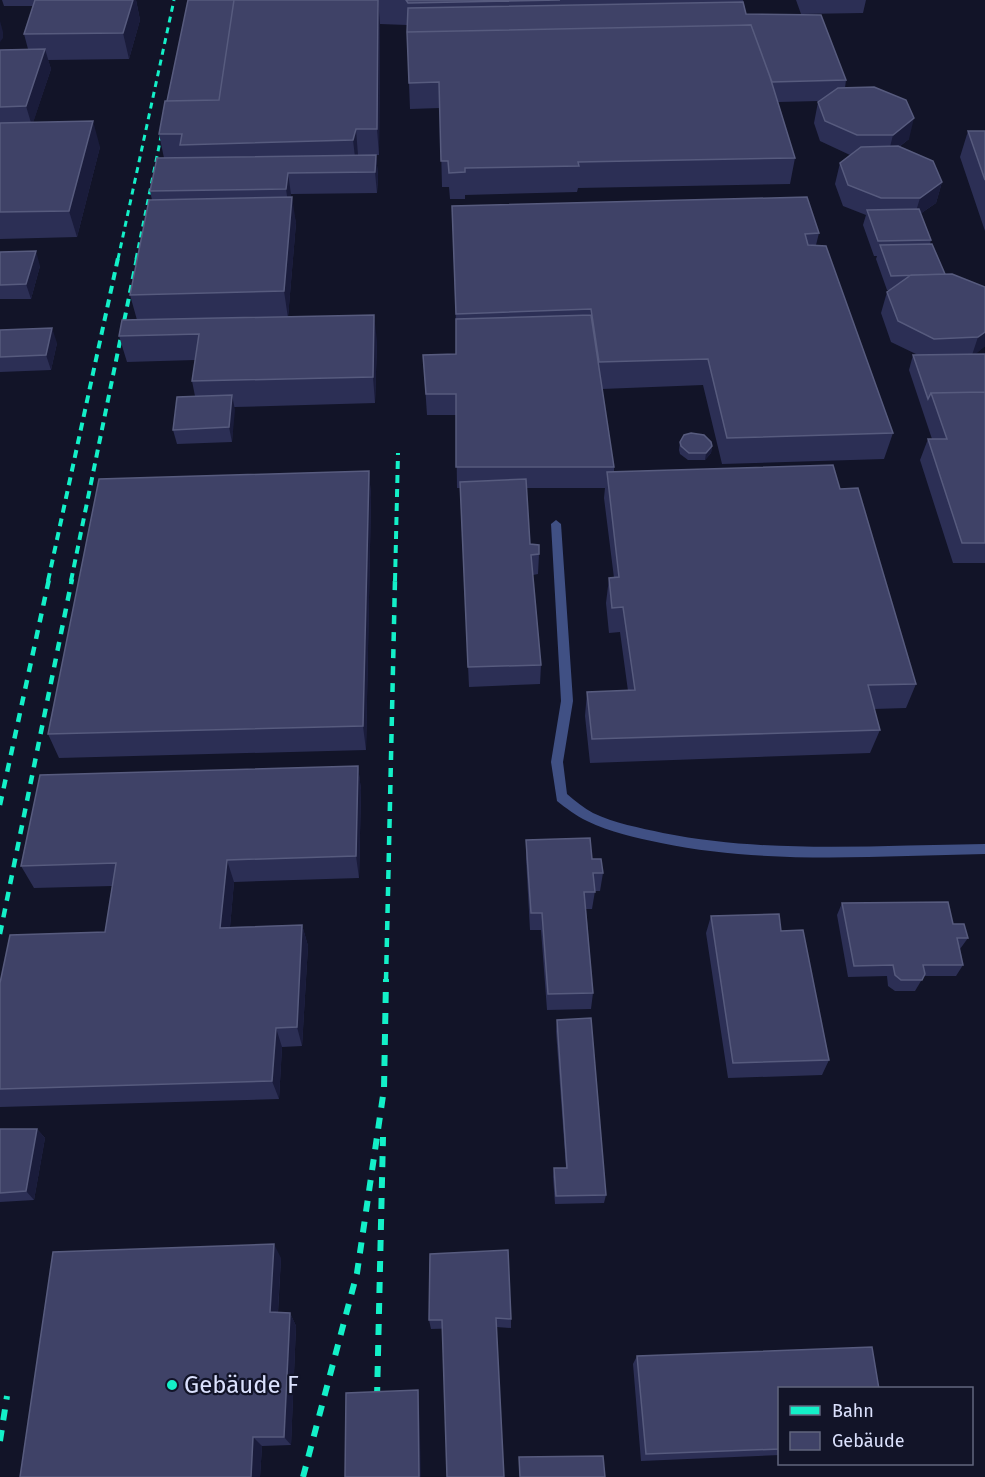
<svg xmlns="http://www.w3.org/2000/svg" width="985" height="1477" font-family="'Fira Sans',sans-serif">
<rect width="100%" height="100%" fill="#121428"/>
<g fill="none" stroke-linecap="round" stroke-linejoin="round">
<path fill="#405084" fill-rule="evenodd" d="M556 520 561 524 573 701 563 762 567 794C575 801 584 808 593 813 614 823 640 828 663 833 768 854 878 845 985 844V854C877 856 767 865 661 843 636 838 610 832 587 821 576 816 566 808 557 801L551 762 561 701 551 524Z"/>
<path stroke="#13f0c8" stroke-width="3" stroke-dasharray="6 5" stroke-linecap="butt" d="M118 259 174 0
M136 259 164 122"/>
<path stroke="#13f0c8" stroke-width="4" stroke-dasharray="8 6" stroke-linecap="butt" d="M48 581 118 258
M71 581 137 258
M395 581 398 453"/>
<path stroke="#13f0c8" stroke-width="4.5" stroke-dasharray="9 8" stroke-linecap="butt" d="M0 805 49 579
M0 934 72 579
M386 981 395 579"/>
<path stroke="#13f0c8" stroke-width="6" stroke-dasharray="11 10" stroke-linecap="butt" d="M377 1398 383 1137
M0 1441 7 1396
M303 1477 357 1273 384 1089 386 979"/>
</g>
<path fill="#2c2f55" d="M2 0H136L140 20 129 59 48 60 51 69 33 122 100 147 77 237 0 239V50L28 49 24 34 33 6H4Z
M188 0H743L746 14 846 80 845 88 909 139 899 147 942 182 936 203 920 214 931 240 930 244 945 274 985 346 975 354H985V563H953L920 460 928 439H932L909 370 913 355H918L891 342 881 313 887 292 890 290H887L876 259 877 256H874L863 225 866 215 843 206 835 184 840 163 850 155 820 141 814 123 818 102 819 101 778 102 795 158 790 184 578 188 577 192 465 195V199H450L449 187H442L440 108 410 109 407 32V25L380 24 379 155H358V156L376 155 378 176 377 193 291 194 290 197 296 223 288 317 377 341 375 403 234 407 232 442 177 444 173 430 195 396 192 381 195 360 127 362 119 336 137 320 130 295 152 200 150 191 164 158 159 134 167 101Z
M796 0H866L863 13 801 14Z
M968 131H985V231L960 157Z
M452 206 819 233 816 245 893 433 884 459 722 464 703 385 602 389 614 467V472L840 489 916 684 906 708 874 709 880 730 870 753 590 763 585 716 587 692 628 691 620 632 609 633 606 603 609 578H614L604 498 605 488H526L530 544 539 554 538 574 533 575 541 665 540 684 469 687 460 488H457L456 415H427L423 355 456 354V326Z
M0 252 40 266 31 299H0Z
M0 330 57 343 51 370 0 372Z
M680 442 712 446 711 453 705 460H688L680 454 679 450Z
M369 471 371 497 366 750 59 758 48 734Z
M358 766 361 790 359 878 234 882 230 927 302 925 308 946 302 1046 282 1047 279 1099 0 1107V983L105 932 112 886 34 888 21 866Z
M526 840 592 859 603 873 600 891H595L592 909H586L593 993 591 1009 547 1010 541 930H530L526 858Z
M842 903 953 924 968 938 960 949 963 965 956 976H924L915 991H895L888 986 887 976 848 977 837 915Z
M711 916 781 931 829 1060 822 1075 728 1078 706 933Z
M557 1020 606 1195 604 1203 555 1204 553 1177 554 1168H566L556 1031Z
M0 1129H37L45 1138 34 1200 0 1202Z
M430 1254 511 1319V1328L496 1327 431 1329 429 1320Z
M281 1258 278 1313H290L296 1326 291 1445 262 1446 260 1477H20Z
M637 1356 780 1389V1455L641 1461 633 1364Z"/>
<path fill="#1a1c3b" d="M133 0H136L140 20 129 59 123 33Z
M378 0 380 24 379 155 377 129Z
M0 21 3 32V38L0 42Z
M45 49 51 69 32 126 26 106Z
M914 118 909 139 888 155 893 135Z
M93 121 100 147 77 237 69 211Z
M356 129 358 155 356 166 353 140Z
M376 155 378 176 377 193 375 172Z
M288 173 291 194 289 210 286 189Z
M942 182 936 203 914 218 920 198Z
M292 197 296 223 288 318 284 291Z
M36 251 40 266 31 299 26 284Z
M374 315 377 341 375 403 373 377Z
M52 328 57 343 51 370 46 355Z
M985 332V346L971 358 978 337Z
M232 395 235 410 232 442 229 427Z
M712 446 711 453 705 460 706 453Z
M369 471 371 497 366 750 363 726Z
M358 766 361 790 359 878 356 856Z
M227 860 234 882 228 949 220 928Z
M302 925 308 946 302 1046 297 1027Z
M276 1028 282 1047 279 1099 272 1081Z
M37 1129 45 1138 34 1200 26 1191Z
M274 1244 281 1258 277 1325 270 1312Z
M290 1313 296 1326 291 1445 284 1437Z
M418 1390 419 1395 421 1477H419Z
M253 1437 262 1446 260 1477H251Z"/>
<path fill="#3f4267" stroke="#575b7e" stroke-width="1.5" d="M35 0H133L123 33 24 34Z
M188 0H234L219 100 167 101Z
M234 0H378L377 129H356L353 140 180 145 182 134H159L165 101 219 100Z
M406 0H560L408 3Z
M743 2 746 14 821 15 846 80 772 82 751 25 407 32 408 8Z
M751 25 770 77 795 158 578 162 579 166 465 168V172L449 173 448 161H441L439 82 409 83 407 32Z
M45 49 26 106 0 107V50Z
M874 87 906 100 914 118 893 135H857L825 121 818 102 838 88Z
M93 121 69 211 0 212V123Z
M968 131H985V180Z
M898 146 933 161 942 182 920 198H881L848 185 840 163 861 147Z
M376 155 375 172 288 173 286 189 150 191 157 158Z
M292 197 284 291 130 295 149 200Z
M807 197 819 233 805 234 808 245 826 246 893 433 727 438 708 359 599 362 591 309 456 314 452 206Z
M919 209 931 240 878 241 867 210Z
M932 244 945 274 891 276 880 245Z
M36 251 26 284 0 285V252Z
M952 274 985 287V332L978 337 934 339 898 321 887 292 911 275Z
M374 315 373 377 192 381 199 334 119 336 122 320Z
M591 315 614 467H456V394H426L423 355 456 354V319Z
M52 328 46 355 0 357V330Z
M985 354V392L931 393 928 399 913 355Z
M985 392V543H962L928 439H947L931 393Z
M232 395 229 427 173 430 177 397Z
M691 433 704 435 711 442 712 446 706 453H689L681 446 680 442 684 435Z
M833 465 840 489 858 488 916 684 868 685 880 730 592 739 587 692 635 690 623 607 612 608 609 578 619 577 607 472Z
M369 471 363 726 48 734 99 479Z
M526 479 530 544 539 545V554L531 555 541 665 468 667 460 482Z
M358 766 356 856 227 860 220 928 302 925 297 1027 276 1028 272 1081 0 1089V983L10 935 105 932 116 863 21 866 40 775Z
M590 838 592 859H601L603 873H593L595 892H584L593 993 548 994 542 913H531L526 840Z
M948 902 953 924H964L968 938H957L963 965H923L925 974 922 980H901L895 975 893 965 854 966 842 903Z
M779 914 781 931 803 930 829 1060 733 1063 711 916Z
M591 1018 606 1195 556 1196 554 1168H567L557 1020Z
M0 1129H37L26 1191 0 1193Z
M274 1244 270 1312 290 1313 284 1437H253L251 1477H20L53 1252Z
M508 1250 511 1319 496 1318 504 1477H447L442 1320H429L430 1254Z
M872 1347 879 1389H780V1449L646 1454 637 1356Z
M418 1390 419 1477H345L346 1393Z
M603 1456 605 1477H520L519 1457Z"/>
<circle fill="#13f0c8" stroke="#121428" stroke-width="2" cx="172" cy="1385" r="6"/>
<g text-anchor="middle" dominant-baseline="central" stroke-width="4.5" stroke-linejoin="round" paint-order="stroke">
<g font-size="24" fill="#dbe1fd" stroke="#121428" text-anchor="start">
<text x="184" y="1385">Gebäude F</text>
</g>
</g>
<rect x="778" y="1387" width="195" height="78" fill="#121428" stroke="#62667d" stroke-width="1.5"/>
<rect x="790" y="1406" width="30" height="9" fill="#13f0c8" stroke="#62667d" stroke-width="1.5"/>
<text x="832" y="1417" font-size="18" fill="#dbe1fd">Bahn</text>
<rect x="790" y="1432" width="30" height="18" fill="#3f4267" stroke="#62667d" stroke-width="1.5"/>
<text x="832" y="1447" font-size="18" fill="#dbe1fd">Gebäude</text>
</svg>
